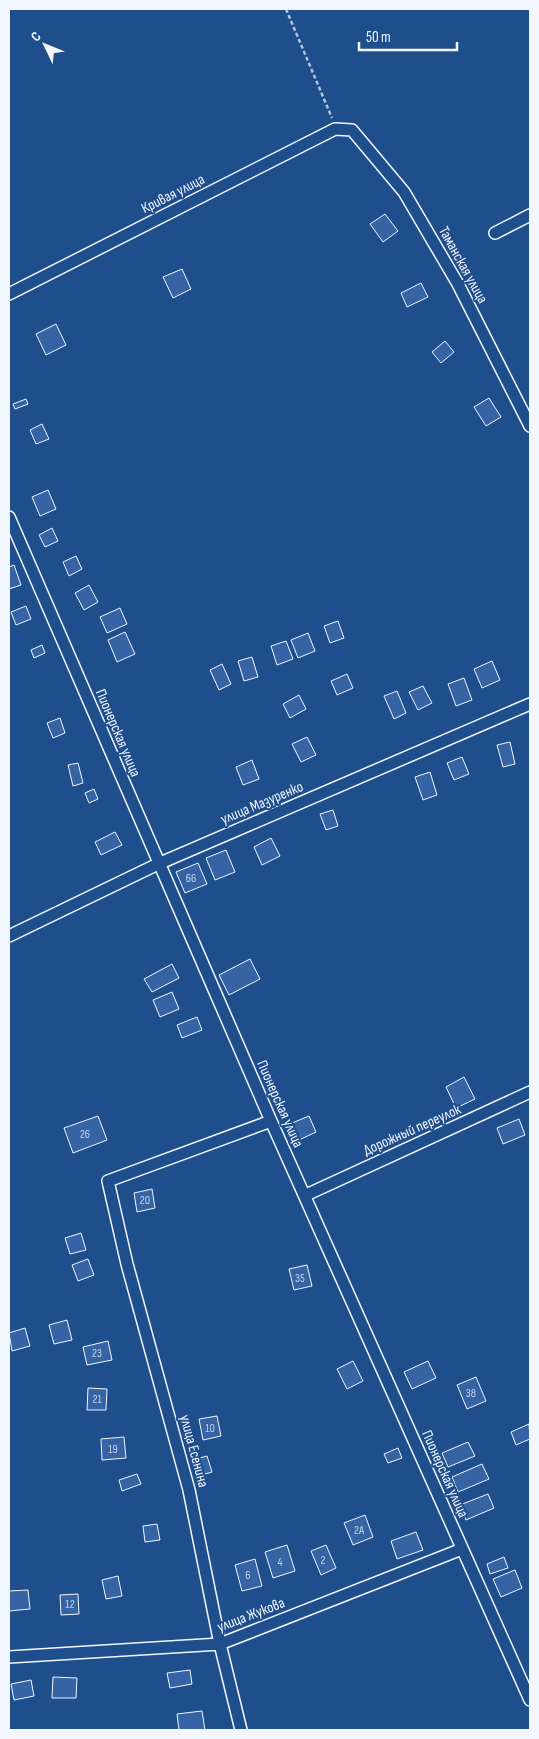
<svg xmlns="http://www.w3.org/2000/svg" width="539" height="1739" font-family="'Sofia Sans Condensed',sans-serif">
<rect width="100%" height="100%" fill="#1f4e8c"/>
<path fill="#3563a3" stroke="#f2f6ff" d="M385 214 398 231 383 242 370 224Z
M182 269 191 289 173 298 163 277Z
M421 283 428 297 407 307 401 293Z
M56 324 66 345 46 355 36 334Z
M445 341 454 352 441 363 432 352Z
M489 398 501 417 486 426 474 407Z
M26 399 28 404 15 409 13 404Z
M42 424 49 439 36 444 30 430Z
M48 490 56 509 40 516 32 497Z
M52 528 58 541 45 547 39 535Z
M76 556 82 569 69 576 63 562Z
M14 565 21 585 9 589V567Z
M89 585 98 602 84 610 75 593Z
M26 606 31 619 16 625 11 612Z
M120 608 127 624 107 633 100 617Z
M338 621 344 638 330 643 324 626Z
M125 632 135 654 117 662 108 640Z
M308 633 315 651 298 658 291 640Z
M286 641 293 659 277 665 271 646Z
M42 645 45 653 34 658 31 650Z
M252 657 258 677 244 681 238 661Z
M492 661 500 680 482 688 474 669Z
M222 664 231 684 219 690 210 670Z
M347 674 353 688 337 695 331 681Z
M464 678 472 700 456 706 448 684Z
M423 686 432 703 418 710 409 692Z
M397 691 406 713 394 719 384 696Z
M299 695 306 709 290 718 283 704Z
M60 718 65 733 53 738 47 723Z
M307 737 316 755 301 762 292 744Z
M510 742 515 764 503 767 497 745Z
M462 757 469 774 454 780 447 763Z
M252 760 259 779 243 785 236 767Z
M78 763 83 783 73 786 68 765Z
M430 772 437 795 423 800 415 777Z
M94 789 98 799 89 803 85 793Z
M333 810 338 826 326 830 320 814Z
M115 832 122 845 101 855 95 842Z
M271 838 280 856 262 865 254 847Z
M226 850 235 872 215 880 206 858Z
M198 863 207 884 185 893 176 872Z
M250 959 260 979 229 995 219 975Z
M172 964 179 978 152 992 144 979Z
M172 992 179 1009 160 1017 153 1000Z
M197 1017 202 1030 182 1038 177 1025Z
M464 1077 475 1099 456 1108 446 1087Z
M98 1116 107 1140 73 1153 64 1128Z
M309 1116 316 1132 299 1140 292 1123Z
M519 1119 525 1135 503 1144 497 1128Z
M152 1189 155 1208 137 1212 134 1193Z
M81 1233 86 1250 70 1254 65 1238Z
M88 1259 94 1275 78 1281 72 1265Z
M307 1265 312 1286 294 1290 289 1269Z
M67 1320 72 1340 54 1344 49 1325Z
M25 1328 30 1346 12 1351 9 1333Z
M108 1341 112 1360 87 1365 83 1347Z
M353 1361 363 1381 347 1389 337 1369Z
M428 1361 436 1378 412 1389 404 1372Z
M476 1377 486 1401 467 1409 457 1385Z
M88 1388 107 1389 106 1410H87Z
M217 1416 221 1436 203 1440 199 1419Z
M529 1424 530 1439 516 1445 511 1432Z
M124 1437 126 1458 102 1460 101 1439Z
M468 1442 475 1456 448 1467 442 1453Z
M398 1448 402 1458 388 1463 384 1454Z
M207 1456 212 1472 198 1476 193 1460Z
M482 1464 489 1479 458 1492 452 1477Z
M137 1474 141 1484 122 1491 119 1480Z
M488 1494 494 1508 466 1520 460 1505Z
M365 1515 373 1537 353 1545 344 1523Z
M157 1524 160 1540 145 1542 143 1526Z
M416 1532 423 1550 397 1559 391 1541Z
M287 1545 295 1571 273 1578 265 1552Z
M326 1545 336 1568 321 1575 311 1551Z
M504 1557 508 1568 490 1574 487 1564Z
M255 1559 262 1586 242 1591 235 1565Z
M515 1570 522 1588 501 1597 493 1579Z
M118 1576 122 1596 106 1599 102 1580Z
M28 1590 30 1609 9 1611V1591Z
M78 1594 79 1614 61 1615 60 1595Z
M190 1670 192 1684 170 1688 167 1673Z
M53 1677 77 1678 76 1698H52Z
M31 1680 34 1696 14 1700 11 1684Z
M202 1711 205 1730H179L177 1714Z"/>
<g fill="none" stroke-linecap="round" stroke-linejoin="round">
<defs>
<path id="street" d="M495 233 530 215
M9 294 335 129 352 130 404 192 458 284 530 426
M9 517 271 1121 530 1700
M9 936 158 864 530 704
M306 1195 530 1092
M9 1657 220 1644 462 1549
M241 1730 220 1644 189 1490 127 1264 108 1181 271 1121"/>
</defs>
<use href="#street" stroke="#f2f6ff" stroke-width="14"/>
<path stroke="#b3c4dc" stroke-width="2.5" stroke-dasharray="4 2.5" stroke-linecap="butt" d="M286 9 332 118"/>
<use href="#street" stroke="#1f4e8c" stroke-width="11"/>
</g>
<g text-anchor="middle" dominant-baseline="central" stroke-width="4" stroke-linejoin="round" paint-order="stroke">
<g font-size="12" fill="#c3d1e8">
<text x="191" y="878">66</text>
<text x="85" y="1134">26</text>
<text x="145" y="1200">20</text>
<text x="300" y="1278">35</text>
<text x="97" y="1353">23</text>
<text x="471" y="1393">38</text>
<text x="97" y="1399">21</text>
<text x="210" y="1428">10</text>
<text x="113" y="1449">19</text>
<text x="359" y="1530">2А</text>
<text x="323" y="1560">2</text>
<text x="280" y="1562">4</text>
<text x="248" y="1575">6</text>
<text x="70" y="1604">12</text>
</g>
<g font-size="15" fill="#f2f6ff" stroke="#1f4e8c">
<text transform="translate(173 194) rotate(-27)">Кривая улица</text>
<text transform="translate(463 265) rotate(61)">Таманская улица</text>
<text transform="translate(118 733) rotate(67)">Пионерская улица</text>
<text transform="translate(262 803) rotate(-23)">улица Мазуренко</text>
<text transform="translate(280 1104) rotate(66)">Пионерская улица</text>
<text transform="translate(412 1130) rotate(-24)">Дорожный переулок</text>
<text transform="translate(194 1451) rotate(75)">улица Есенина</text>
<text transform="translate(445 1474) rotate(66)">Пионерская улица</text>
<text transform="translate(251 1615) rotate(-21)">улица Жукова</text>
</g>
</g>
<rect width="539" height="1739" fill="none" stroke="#f2f6ff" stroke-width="20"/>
<g transform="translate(45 45) rotate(313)" stroke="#1f4e8c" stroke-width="4" paint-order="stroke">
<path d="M0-4L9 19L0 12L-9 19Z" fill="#f2f6ff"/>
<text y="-8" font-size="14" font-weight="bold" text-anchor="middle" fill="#f2f6ff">С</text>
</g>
<path d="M359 42v8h98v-8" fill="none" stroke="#f2f6ff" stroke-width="2.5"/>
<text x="366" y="42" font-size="15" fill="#f2f6ff" stroke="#1f4e8c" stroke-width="4" paint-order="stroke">50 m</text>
</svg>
